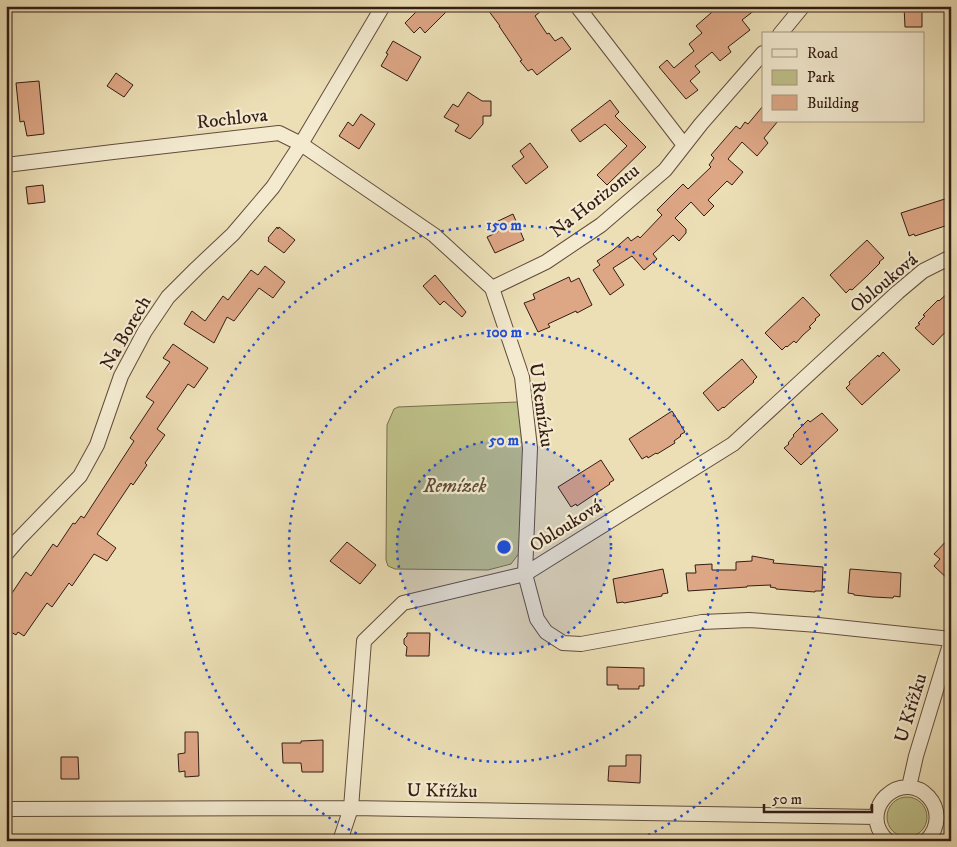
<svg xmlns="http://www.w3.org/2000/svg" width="957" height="847" font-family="'IM FELL DW Pica',serif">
<rect width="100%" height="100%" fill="#ecdfb6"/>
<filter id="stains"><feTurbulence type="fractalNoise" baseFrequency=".004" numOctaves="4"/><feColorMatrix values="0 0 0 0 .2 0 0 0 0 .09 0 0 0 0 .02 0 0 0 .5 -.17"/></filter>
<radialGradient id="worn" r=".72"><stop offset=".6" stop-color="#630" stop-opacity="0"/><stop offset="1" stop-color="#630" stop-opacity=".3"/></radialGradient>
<path fill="#bec089" stroke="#786e4e" d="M517 402 524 407 523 548 511 564 488 570 395 569 388 566 386 560 387 425 394 409 398 407Z
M887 817a20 20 0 1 1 40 0a20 20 0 1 1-40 0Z"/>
<path fill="#dda685" stroke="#331c14" d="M422 6H440L446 12 425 33 420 27 414 33 405 23Z
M485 6H547L535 16 547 34 549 33 555 41 562 37 571 49 537 75 532 69 528 71 520 61 522 60 499 26H500Z
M719 6H760L742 20 750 30 728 47 731 52 720 61 712 52 695 66 700 72 690 81 698 90 686 99 659 67 667 60 674 68 694 51 689 44 702 33 696 26Z
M904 6H922V27H905Z
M393 41 421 57 407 81 381 66 388 54 386 53Z
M116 73 133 85 124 97 107 86Z
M39 81 44 134 27 136 24 121 20 122 16 83Z
M468 92 482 101H491V116H483V124L470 139 455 131 459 125 444 117 453 104 458 107Z
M610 100 619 112 615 116 646 147 607 185 597 175 627 146 605 124 580 142 571 130Z
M763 106V121H778L764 138 768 143 757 156 742 142 728 159 743 172 732 185 727 181 708 200 714 206 704 216 691 202 675 218 686 229V233L679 241 673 235 653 254 657 259 644 270 632 256 613 268 624 285 610 295 593 270 600 265 597 261 613 250 628 237 631 241 638 236 640 238 662 215 657 210 683 184 688 189 711 167 709 165 714 158 711 155 736 126 740 129 745 122 748 124Z
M361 114 375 124 359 149 339 136 348 122 353 126Z
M530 143 548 167 526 184 512 166 524 157 520 151Z
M43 185 45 202 28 204 26 187Z
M951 197V224L915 236 914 234 909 236 901 213Z
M513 214 524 240 495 253 487 237 498 232 494 223Z
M277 227 278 229 279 227 295 240 284 253 268 241 269 239 268 238Z
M867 240 884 258 879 262 880 263 867 276 852 290 850 289 846 293 830 275Z
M265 266 285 282 273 298 259 288 234 321 227 317 214 343 184 324 192 311 205 321 223 296 228 300 251 270 258 275Z
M435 275 466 312 462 317 444 301 440 305 423 286Z
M569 277 571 282 579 278 592 305 577 313 576 311 548 324 550 327 538 332 524 303 535 299 533 294Z
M951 290V326L933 345 915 328 920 324 918 323 925 316 923 315 938 300 939 301Z
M803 297 820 315 815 319 816 320 809 327 811 328 803 335 796 343 794 341 787 347 786 346 782 350 765 333Z
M173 344 208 368 194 388 188 384 157 429 165 435 145 463 147 465 133 485 131 483 97 534 116 548 107 561 94 554 72 586 69 583 52 607 47 603 24 636 18 632 16 635 6 629V602L26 572 31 576 53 544 57 547 73 523 75 524 81 516 84 518 134 441 130 438 154 402 146 397 170 362 163 358Z
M883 352 900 370 862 405 846 388 850 384 849 382 864 368 878 355 879 357Z
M742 359 757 377 753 381 754 382 735 398 724 408 723 407 718 411 703 393Z
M672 411 685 432 680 435 681 436 674 441 675 443 657 454 656 453 648 458 647 456 642 459 629 439Z
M822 413 838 430 801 465 784 448 789 444 788 443 794 436 793 435 808 420 810 422Z
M601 460 614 480 609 483 610 484 577 506 576 504 571 507 558 487Z
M951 536V582L934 566 940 559 934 554Z
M347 542 376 565 360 584 330 561Z
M752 556 774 560 773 563 823 567 822 591H815V592L776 589V588L770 587 771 585 747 586V587L688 591 686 573H696L695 565 712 564V570H736V562L752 561Z
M663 569 668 593 662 594V596L624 603 623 602 617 603 613 579Z
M850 569 901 573 900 597 894 596 893 598 873 597 854 595V594L848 593Z
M407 633H430L429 656H406L407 647 404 644V639L407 636Z
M607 667 644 668V686H639V689H618V685H607Z
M185 732H198L199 776 185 777V771L179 772 178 754 185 753Z
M323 740V772H302L301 763H283L282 743H301V741Z
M626 755H641L640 783 608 781 609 766H626Z
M61 757H78L79 779H61Z"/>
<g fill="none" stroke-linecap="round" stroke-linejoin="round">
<defs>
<path id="minor" d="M577 6 684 145
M780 34 803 6
M6 165 113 152 279 133 301 144 383 6
M951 258 947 259 923 271 898 292 733 444 525 574 537 619 546 632 563 643 581 644 702 622 749 620 818 625 951 639
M492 288 546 262 601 225 665 170 701 124 763 53
M6 554 18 540 80 476 97 445 121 376 145 331 168 297 197 268 233 234 273 187 301 144 434 235 492 288 522 377 530 448 525 574 403 603 364 641 351 808 340 841
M909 787 916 756 951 641
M6 809 351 808 876 817
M888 841C880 834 875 824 877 813 878 806 881 801 886 796 916 768 956 811 926 841"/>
</defs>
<use href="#minor" stroke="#614d3c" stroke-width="16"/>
<use href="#minor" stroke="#f3ead0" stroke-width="14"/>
</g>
<circle cx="504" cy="547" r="107" fill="#1d4ed8" fill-opacity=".12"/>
<g fill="none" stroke="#1d4ed8" stroke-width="2.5" stroke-dasharray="2.5 5">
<circle cx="504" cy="547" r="107"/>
<circle cx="504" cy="547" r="215"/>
<path d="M370 840A322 322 0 1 1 638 840"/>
</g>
<g text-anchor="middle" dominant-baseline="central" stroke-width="4.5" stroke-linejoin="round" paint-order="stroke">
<g font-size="19" fill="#331c14" stroke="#f3ead0">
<text transform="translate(232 119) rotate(-6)">Rochlova</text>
<text transform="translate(595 201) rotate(-38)">Na Horizontu</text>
<text transform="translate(884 283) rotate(-40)">Oblouková</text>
<text transform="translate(126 333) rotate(-60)">Na Borech</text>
<text transform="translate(541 405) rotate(82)">U Remízku</text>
<text transform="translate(566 526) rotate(-32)">Oblouková</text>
<text transform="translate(911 708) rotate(-73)">U Křížku</text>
<text transform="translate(442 791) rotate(1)">U Křížku</text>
</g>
<g font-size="19" font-style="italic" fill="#5d4d37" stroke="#f3ead0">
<text x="455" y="486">Remízek</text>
</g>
</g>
<circle cx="504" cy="547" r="8" fill="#1d4ed8" stroke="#f3ead0" stroke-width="2.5"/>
<g font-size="15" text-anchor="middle" font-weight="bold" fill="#1d4ed8" stroke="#f3ead0" stroke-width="4.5" stroke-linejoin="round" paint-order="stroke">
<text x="504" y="230">150 m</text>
<text x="504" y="337">100 m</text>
<text x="504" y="445">50 m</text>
</g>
<rect width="957" height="847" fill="none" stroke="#ecdfb6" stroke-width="25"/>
<rect x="8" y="8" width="942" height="832" fill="none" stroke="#331c14" stroke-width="2.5"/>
<rect x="12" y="12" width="932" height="822" fill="none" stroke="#331c14"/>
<rect x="762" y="32" width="162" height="90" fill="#f3ead0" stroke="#a69885"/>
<rect x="772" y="49" width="25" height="8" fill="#f3ead0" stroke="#a69885"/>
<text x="807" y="58" font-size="15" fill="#331c14">Road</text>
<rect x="772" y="70" width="25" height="15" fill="#bec089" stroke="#a69885"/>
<text x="807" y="82" font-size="15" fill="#331c14">Park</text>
<rect x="772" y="95" width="25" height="15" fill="#dda685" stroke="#a69885"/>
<text x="807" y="108" font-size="15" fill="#331c14">Building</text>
<path d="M764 804v8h108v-8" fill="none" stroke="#331c14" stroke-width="2.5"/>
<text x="772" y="804" font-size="15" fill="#331c14" stroke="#f3ead0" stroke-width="4" paint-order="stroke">50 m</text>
<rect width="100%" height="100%" filter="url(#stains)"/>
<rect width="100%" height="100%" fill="url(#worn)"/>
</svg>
